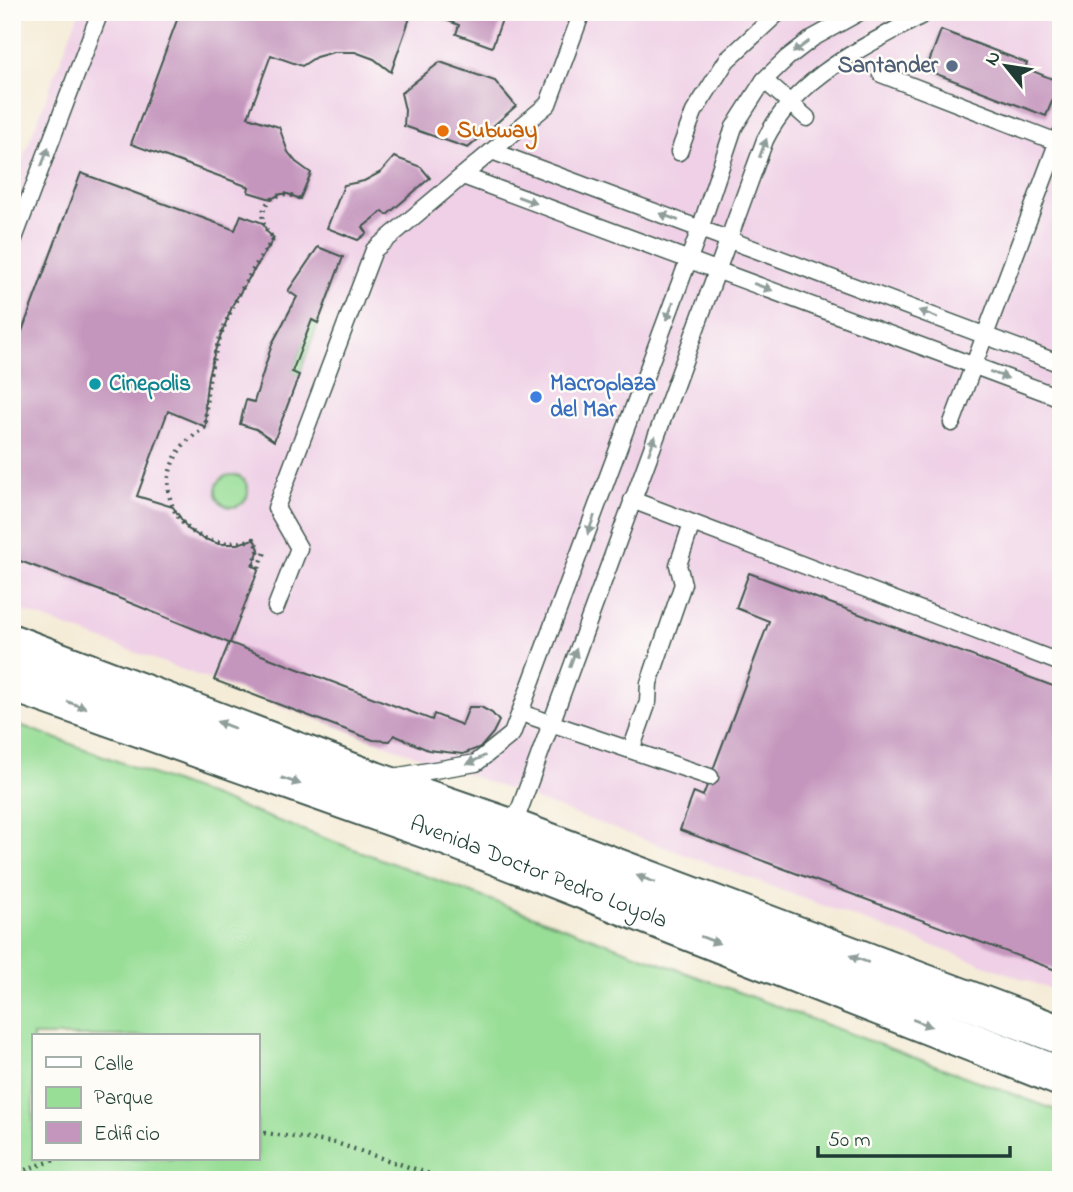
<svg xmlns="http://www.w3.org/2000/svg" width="1073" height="1192" font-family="'Indie Flower',sans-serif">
<rect width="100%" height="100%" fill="#fdfcf7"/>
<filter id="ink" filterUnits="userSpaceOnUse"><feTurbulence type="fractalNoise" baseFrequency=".0143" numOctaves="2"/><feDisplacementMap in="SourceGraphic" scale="14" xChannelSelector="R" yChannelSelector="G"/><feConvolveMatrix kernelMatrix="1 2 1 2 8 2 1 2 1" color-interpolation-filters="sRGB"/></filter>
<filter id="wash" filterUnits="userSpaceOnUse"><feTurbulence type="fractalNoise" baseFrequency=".00686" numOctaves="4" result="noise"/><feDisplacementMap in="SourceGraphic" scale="28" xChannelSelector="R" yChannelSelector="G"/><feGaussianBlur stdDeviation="1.57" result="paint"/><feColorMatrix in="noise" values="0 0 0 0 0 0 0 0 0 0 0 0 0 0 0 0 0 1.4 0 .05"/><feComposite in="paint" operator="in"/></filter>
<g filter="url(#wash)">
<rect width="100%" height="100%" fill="#f5ecd8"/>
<path fill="#efd0e6" d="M79 12H1061V993L12 607V187Z"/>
<path fill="#99de97" stroke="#5c8e66" stroke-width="2" fill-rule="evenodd" d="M312 320 318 323 299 375 292 372Z
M216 491a16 16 0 1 1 32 0a16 16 0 1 1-32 0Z
M12 722 1061 1112V1180H12ZM33 1036H257V1159H33Z"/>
<g id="blocks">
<path fill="#c596bd" d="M180 12H412L391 72 374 59 355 52H334L316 57 302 66 271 55 248 117 279 127 288 152 296 162 311 173 300 199 288 194H281L271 199 248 192 249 187 131 144Z
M425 12H501L504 14 492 47 456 34 459 25Z
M941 30 1027 63 1025 68 1060 82 1046 116 926 70Z
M440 62 495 81 516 106 468 148 404 126 405 110 401 93Z
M394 157 421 167 430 178 387 215 383 211 363 227 367 233 358 240 327 228 344 185 364 181 381 172Z
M81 173 235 230 241 215 263 223 267 232 274 238 233 304 215 351 208 376 205 401 206 427 168 411 137 496 173 507 188 529 202 538 219 544H237L254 539 259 549 253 566 259 568 230 643 432 720 434 714 462 725 469 707H481L492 713 499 721 493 733 481 747 463 754 428 750 394 735 390 741 373 740 214 680 229 643 101 591 12 558V358Z
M318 247 343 257 318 323 312 320 292 372 299 375 274 441 256 429 240 424 246 400 254 402 272 344 297 297 288 291Z
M749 573 1061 689V972L680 830 694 792 703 796 769 621 736 608Z"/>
</g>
</g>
<g filter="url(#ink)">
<use href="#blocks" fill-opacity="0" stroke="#3f574d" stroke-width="2"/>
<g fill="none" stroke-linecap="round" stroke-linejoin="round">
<defs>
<path id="service" d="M881 74 1057 142
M764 80 807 118
M492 151 1061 364
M679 152 694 112 727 60 779 12
M463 176 1061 398
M12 244 100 12
M952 423 1061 133
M632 500 1061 663
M276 607 299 548 276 508 374 250 548 104 582 12
M521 713 710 777
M631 750 648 702 649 683 683 584 678 565 692 523
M393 777 476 763 512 734 700 229 734 127 764 80 787 58 813 38 860 12
M512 830 765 140C797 75 867 46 928 12"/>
<g id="secondary">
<path d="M12 644 374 781 513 829 1061 1035"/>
<path id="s1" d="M12 682 444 835 1061 1077"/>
</g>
</defs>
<use href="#service" stroke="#3f574d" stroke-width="19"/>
<use href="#secondary" stroke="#3f574d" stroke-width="42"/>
<path stroke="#3f574d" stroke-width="4.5" stroke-dasharray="2 5" stroke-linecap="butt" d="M259 568 253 566 259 549 254 539C174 563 134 468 206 427 203 356 234 295 274 238 248 218 271 182 300 199
M259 568 265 552
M257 1132 336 1143 448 1180
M12 1174 58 1159"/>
<use href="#service" stroke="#fff" stroke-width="16"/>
<use href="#secondary" stroke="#fff" stroke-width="38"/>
</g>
<defs><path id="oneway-solid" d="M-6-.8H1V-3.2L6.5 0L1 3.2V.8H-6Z" transform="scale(1.75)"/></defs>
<g fill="#8f9e9a">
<use href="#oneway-solid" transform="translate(801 47) rotate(144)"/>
<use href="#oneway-solid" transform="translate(763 148) rotate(-69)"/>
<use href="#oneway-solid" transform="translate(45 157) rotate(-69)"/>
<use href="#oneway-solid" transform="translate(527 200) rotate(20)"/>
<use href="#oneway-solid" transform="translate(669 217) rotate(-160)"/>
<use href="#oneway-solid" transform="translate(763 287) rotate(20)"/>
<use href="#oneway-solid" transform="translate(670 311) rotate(110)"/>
<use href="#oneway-solid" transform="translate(928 314) rotate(-159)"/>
<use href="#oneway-solid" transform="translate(999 375) rotate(21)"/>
<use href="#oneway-solid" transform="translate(652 445) rotate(-70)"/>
<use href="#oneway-solid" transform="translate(591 525) rotate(110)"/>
<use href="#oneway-solid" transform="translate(573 658) rotate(-70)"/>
<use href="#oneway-solid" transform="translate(77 705) rotate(19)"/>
<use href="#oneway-solid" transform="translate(226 725) rotate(-159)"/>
<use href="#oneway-solid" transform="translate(476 760) rotate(154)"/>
<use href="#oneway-solid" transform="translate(291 781) rotate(19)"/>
<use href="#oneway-solid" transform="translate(646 879) rotate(-159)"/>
<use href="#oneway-solid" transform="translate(710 940) rotate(21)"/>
<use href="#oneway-solid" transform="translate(859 959) rotate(-159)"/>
<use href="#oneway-solid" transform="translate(922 1023) rotate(21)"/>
</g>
</g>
<circle fill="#5c6f8a" stroke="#fdfcf7" stroke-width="2.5" cx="952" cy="66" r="7"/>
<circle fill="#e8710a" stroke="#fdfcf7" stroke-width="2.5" cx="443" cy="131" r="7"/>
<circle fill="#0f9aa8" stroke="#fdfcf7" stroke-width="2.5" cx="95" cy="384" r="7"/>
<circle fill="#3f7fe0" stroke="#fdfcf7" stroke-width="2.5" cx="536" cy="397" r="7"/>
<g text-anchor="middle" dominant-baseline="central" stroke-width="5" stroke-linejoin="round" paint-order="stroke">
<g font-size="23" font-weight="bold" fill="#4e5e75" stroke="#fdfcf7" text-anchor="end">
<text x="938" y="66">Santander</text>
</g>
<g font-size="23" font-weight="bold" fill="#c56008" stroke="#fdfcf7" text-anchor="start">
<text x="457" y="131">Subway</text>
</g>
<g font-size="23" font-weight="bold" fill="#0d838f" stroke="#fdfcf7" text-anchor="start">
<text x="109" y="384">Cinepolis</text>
</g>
<g font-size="23" font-weight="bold" fill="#366cbe" stroke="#fdfcf7" text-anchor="start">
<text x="550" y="384">Macroplaza<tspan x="550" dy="26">del Mar</tspan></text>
</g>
<g font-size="23" fill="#1f3d34" stroke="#fdfcf7">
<text stroke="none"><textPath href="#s1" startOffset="560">Avenida Doctor Pedro Loyola</textPath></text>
</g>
</g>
<rect width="1073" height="1192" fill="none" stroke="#fdfcf7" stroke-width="42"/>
<rect x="32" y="1034" width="228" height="126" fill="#fdfcf7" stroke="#a4b0a9" stroke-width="2"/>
<rect x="46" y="1057" width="35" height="10" fill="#ffffff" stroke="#a4b0a9" stroke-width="2"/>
<text x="94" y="1070" font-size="21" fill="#1f3d34">Calle</text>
<rect x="46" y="1087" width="35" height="21" fill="#99de97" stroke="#a4b0a9" stroke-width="2"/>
<text x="94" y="1104" font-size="21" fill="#1f3d34">Parque</text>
<rect x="46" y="1122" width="35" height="21" fill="#c596bd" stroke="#a4b0a9" stroke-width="2"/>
<text x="94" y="1140" font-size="21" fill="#1f3d34">Edificio</text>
<g transform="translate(1006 66) rotate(300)" stroke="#fdfcf7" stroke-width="5" paint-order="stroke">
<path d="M0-5L12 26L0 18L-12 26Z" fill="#1f3d34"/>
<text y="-10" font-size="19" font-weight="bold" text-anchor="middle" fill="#1f3d34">N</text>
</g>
<path d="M818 1146v10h192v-10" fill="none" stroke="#1f3d34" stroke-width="3.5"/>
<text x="828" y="1146" font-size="21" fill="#1f3d34" stroke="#fdfcf7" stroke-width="5" paint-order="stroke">50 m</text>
</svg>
